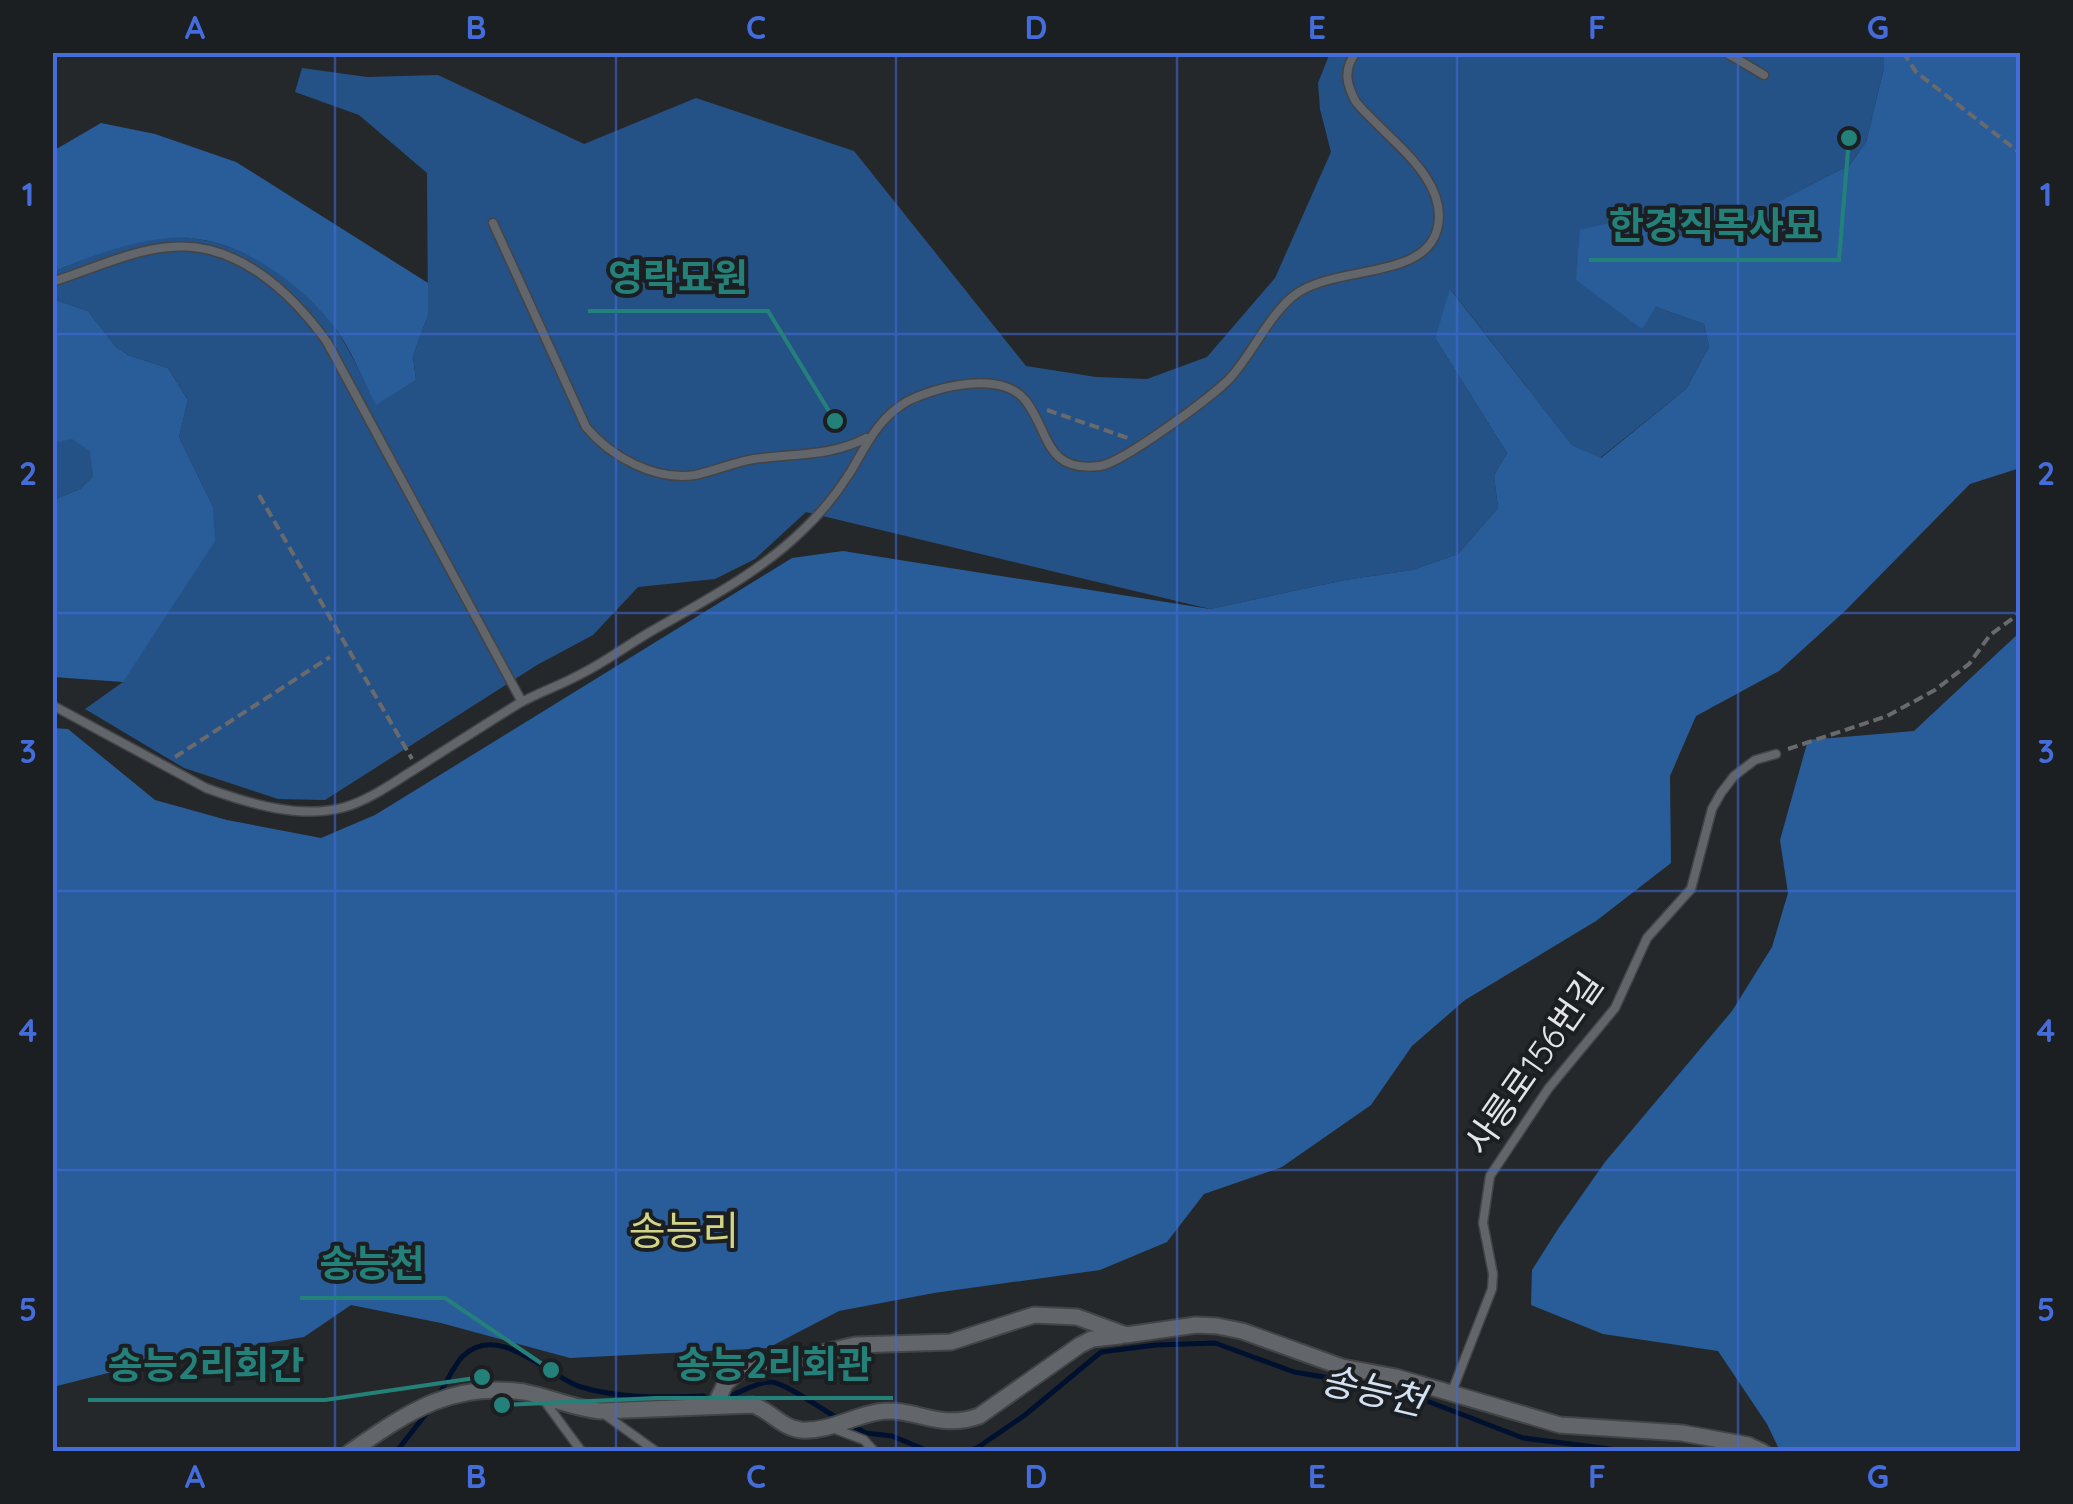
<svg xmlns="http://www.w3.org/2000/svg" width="2073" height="1504" font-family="Quicksand,'Noto Sans KR',sans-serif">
<rect width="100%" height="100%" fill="#25282b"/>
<path fill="#255286" d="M1330 53H1884V68L1866 142 1850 165 1702 240 1613 222 1641 329 1656 307 1704 324 1709 347 1686 389 1600 458 1572 445 1451 290 1435 338 1507 453 1494 475 1498 508 1458 554 1412 570 1345 580 1210 609 806 512 755 559 715 579 638 587 593 635 537 665 325 800 278 799 184 768 85 709 123 682 213 507 179 437 188 400 168 368 128 355 116 347 88 311 53 299V272C90 257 130 239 171 237 232 235 303 279 336 329 351 352 363 379 376 404L416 380 413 356 428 315 427 173 359 115 295 92 302 68 367 77 438 75 584 144 696 98 854 151 1026 366 1096 377 1147 379 1207 357 1275 278 1331 152 1320 109 1318 83Z
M72 438 91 451 93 476 80 489 53 500 52 443Z"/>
<path fill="#285d9a" d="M1884 53H2020V468L1970 484 1846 610 1779 671 1696 716 1670 776 1671 863 1596 921 1465 1000 1412 1046 1371 1105 1282 1167 1204 1194 1167 1242 1100 1270 934 1293 839 1311 768 1348 570 1358 441 1323 351 1305 304 1337 155 1361 53 1387V728L68 729 155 800 227 820 321 838 375 815 792 558 843 551 1210 609 1345 580 1412 570 1458 554 1498 508 1494 475 1507 453 1435 338 1450 289 1572 445 1601 458 1686 389 1709 347 1704 324 1656 307 1642 329 1576 280 1580 230 1613 222 1702 240 1850 165 1866 142 1884 68Z
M101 123 155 134 236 162 428 283V315L413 356 416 380 376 405C362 379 351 347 332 324 296 278 231 233 169 238 129 241 90 257 53 272V151Z
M53 299 88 311 116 347 128 355 168 368 188 400 179 437 213 507 215 541 123 682 53 677V500L80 489 93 476 90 451 72 439 53 443Z
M2020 632V1451H1780L1767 1424 1718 1351 1603 1334 1531 1305 1532 1270 1558 1229 1605 1162 1732 1011 1772 947 1788 893 1780 840 1808 740 1914 731Z"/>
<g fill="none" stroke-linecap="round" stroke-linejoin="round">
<path stroke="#00102f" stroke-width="5" d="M732 1395C743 1391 758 1382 770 1382 783 1381 824 1411 839 1419
M438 1396C446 1384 453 1366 463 1356 498 1321 549 1377 581 1387 620 1399 664 1397 704 1396
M849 1424 866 1433 892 1436 931 1452
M396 1452 430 1409
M964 1452 977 1448 1025 1415 1101 1352 1156 1345 1215 1343 1294 1372 1365 1384 1427 1401 1523 1438 1634 1452"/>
<defs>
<path id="lane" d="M1725 52 1764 75
M493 223 586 427C611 457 655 481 695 475 715 471 734 462 754 459 794 453 830 457 866 438
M52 282C90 270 131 250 170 247 237 241 291 292 327 342L522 702
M52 705 206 788C247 803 301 820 345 807 369 800 391 784 412 771 447 749 482 726 518 704 537 693 559 686 579 675 604 663 626 646 650 632 704 601 759 573 803 530 821 513 838 492 851 471 867 444 879 417 908 401 938 386 1002 370 1026 401 1050 433 1045 473 1100 466 1122 463 1215 395 1231 377 1253 352 1267 319 1292 297 1331 264 1423 281 1437 230 1451 179 1386 138 1356 102 1346 84 1343 70 1356 52
M1451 1394 1492 1289 1493 1274 1483 1223 1490 1176 1548 1089 1615 1008 1647 938 1691 889 1712 809 1721 793 1734 776 1755 760 1776 754
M543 1399 582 1452
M604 1414 657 1452
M832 1428 864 1440 875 1452"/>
<path id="street" d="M715 1405 725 1384 740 1370 761 1362 804 1357 855 1345 951 1342 1034 1315 1077 1317 1126 1335 1196 1325 1217 1326 1242 1331 1342 1367 1396 1377 1560 1425 1682 1433 1748 1445 1763 1452
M350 1452C407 1413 451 1381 524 1392 550 1397 573 1408 600 1411L753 1405C771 1411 782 1428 801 1430 828 1432 853 1416 878 1412 914 1406 938 1431 979 1416L1080 1345 1092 1339 1120 1336"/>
</defs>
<use href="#lane" stroke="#424447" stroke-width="11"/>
<use href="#street" stroke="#424447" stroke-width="19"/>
<path stroke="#686a6d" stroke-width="4" stroke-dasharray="10 5" stroke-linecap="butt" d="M1903 52 1916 72 2020 153
M1047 410 1128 438
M259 495 412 759
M1788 749 1887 716 1935 690 1969 664 1990 635 2020 613
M175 757 330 657"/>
<use href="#lane" stroke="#626569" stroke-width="8"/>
<use href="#street" stroke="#626569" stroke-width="15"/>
</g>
<path fill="none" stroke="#446cdb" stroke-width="2.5" stroke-opacity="0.55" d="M335 52V1452M616 52V1452M896 52V1452M1177 52V1452M1457 52V1452M1738 52V1452M52 334H2020M52 613H2020M52 891H2020M52 1170H2020"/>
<g text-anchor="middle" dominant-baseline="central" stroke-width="8" stroke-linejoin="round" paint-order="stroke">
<g font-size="35" fill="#e2e4e7" stroke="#1c1f22">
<text transform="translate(1533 1063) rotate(-55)">사릉로156번길</text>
</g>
<g font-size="38" font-style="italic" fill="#d3e1f3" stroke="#1c1f22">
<text transform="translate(1373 1390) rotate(13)">송능천</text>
</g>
<g font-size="40" fill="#d2d486" stroke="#1c1f22">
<text x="684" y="1230">송능리</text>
</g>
</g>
<path fill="none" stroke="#24817a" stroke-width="4" d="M1849 138L1839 260H1589M835 421L768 311H588M551 1370L445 1298H300M502 1405L656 1398H893M482 1377L325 1400H88"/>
<g fill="#24817a" stroke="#1c1f22" stroke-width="4">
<circle cx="1849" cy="138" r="10"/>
<circle cx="835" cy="421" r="10"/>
<circle cx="551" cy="1370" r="10"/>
<circle cx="502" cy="1405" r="10"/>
<circle cx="482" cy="1377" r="10"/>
</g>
<g font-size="38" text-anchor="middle" font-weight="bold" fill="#24817a" stroke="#1c1f22" stroke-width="8" stroke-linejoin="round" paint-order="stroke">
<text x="1714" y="239">한경직목사묘</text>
<text x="678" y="291">영락묘원</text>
<text x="372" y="1277">송능천</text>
<text x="774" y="1378">송능2리회관</text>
<text x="206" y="1379">송능2리회간</text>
</g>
<rect width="2073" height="1504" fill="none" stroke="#1c1f22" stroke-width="110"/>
<rect x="55" y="55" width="1963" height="1394" fill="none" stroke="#446cdb" stroke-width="4"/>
<g font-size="32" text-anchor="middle" font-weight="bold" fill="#446cdb">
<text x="195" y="39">A</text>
<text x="476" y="39">B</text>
<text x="756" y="39">C</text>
<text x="1036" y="39">D</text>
<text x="1317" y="39">E</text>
<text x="1597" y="39">F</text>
<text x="1878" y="39">G</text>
<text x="28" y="206">1</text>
<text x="2046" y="206">1</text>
<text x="28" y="485">2</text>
<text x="2046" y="485">2</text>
<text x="28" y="763">3</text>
<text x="2046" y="763">3</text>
<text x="28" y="1042">4</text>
<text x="2046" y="1042">4</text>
<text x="28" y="1321">5</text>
<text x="2046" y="1321">5</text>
<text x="195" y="1488">A</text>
<text x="476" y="1488">B</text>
<text x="756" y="1488">C</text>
<text x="1036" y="1488">D</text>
<text x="1317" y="1488">E</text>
<text x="1597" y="1488">F</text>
<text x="1878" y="1488">G</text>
</g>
</svg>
